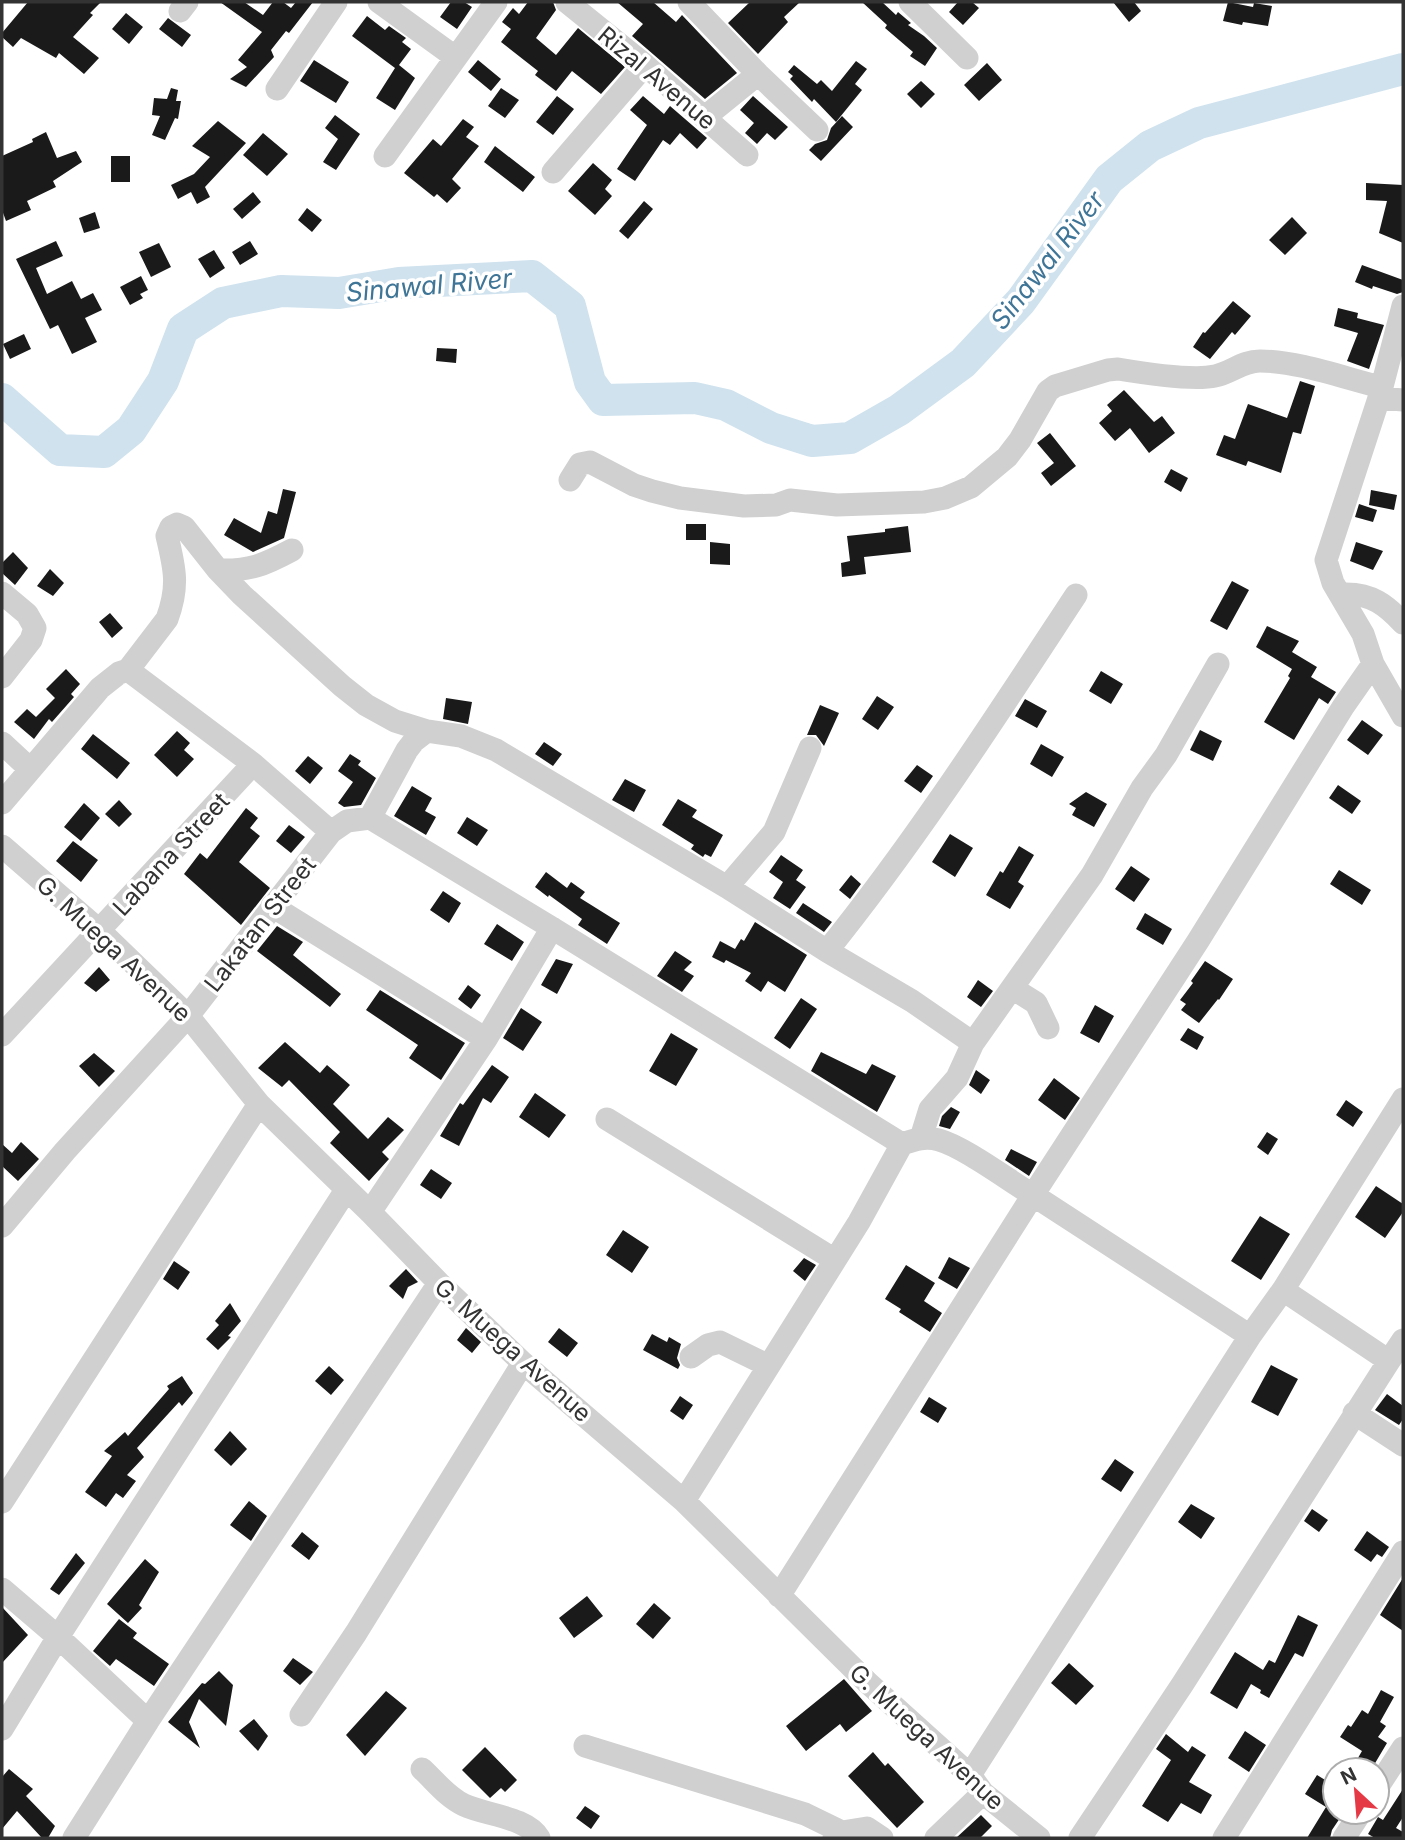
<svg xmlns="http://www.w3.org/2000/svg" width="1405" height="1840" font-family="Inter,sans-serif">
<rect width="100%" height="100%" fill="#fff"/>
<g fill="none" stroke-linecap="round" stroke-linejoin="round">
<path stroke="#cfe2ee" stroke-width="32" d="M2 399 60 450 104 452 131 430 163 381 183 329 223 303 281 291 339 293 399 283 532 276 570 306 590 382 603 400 695 398 726 405 771 428 812 441 850 438 899 410 963 363 1021 301 1109 179 1150 146 1199 123 1403 69"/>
</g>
<path fill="#1a1a1a" d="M28 2H101L90 13 93 15 73 37 99 58 84 74 59 53 56 58 21 38 13 47 2 37V33Z
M220 2H244L263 15 273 2H283L291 8 296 2H313L289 33 286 31 271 50 274 57 246 87 230 79 247 67 238 60 262 32Z
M451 2H464L472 7 457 29 440 17Z
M528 2H553L556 10 536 38 556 55 578 28 625 67 601 94 572 71 556 91 535 75 538 71 501 42 511 29 502 22 513 8 519 14Z
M617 2H653L676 22 682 15 737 73 705 99 632 36 643 24Z
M750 2H800L784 17 788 22 758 54 728 23Z
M862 2H882L896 15 898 12 911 23 908 25 924 36 937 48 925 66 910 56 913 52 885 28 887 25Z
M958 2H972L979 8 963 25 949 12Z
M1113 2H1134L1141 11 1129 22Z
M1228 2 1253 7 1254 3 1272 6 1268 26 1243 22 1242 25 1223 21Z
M126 13 143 27 129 44 112 29Z
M367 16 385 30 389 26 406 38 402 42 411 49 399 65 415 78 395 110 376 98 395 68 352 36Z
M168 18 191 35 182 47 159 29Z
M314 60 349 82 336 103 300 81Z
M478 60 501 79 491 91 468 72Z
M856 61 867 69 855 84 862 90 836 122 814 99 812 102 790 79 793 76 788 72 794 65 817 84 821 80 832 91Z
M987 63 1002 80 979 101 964 85Z
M921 81 935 94 921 108 907 94Z
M171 88 178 90 176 101H181L178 119 175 118 165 140 152 135 160 116 152 115 154 98 167 99Z
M501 88 519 100 505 118 488 106Z
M557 96 574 109 553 135 536 122Z
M643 96 664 114 670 106 707 138 697 149 680 133 670 145 663 140 635 181 617 169 647 125 630 110Z
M753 96 788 127 775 140 767 133 757 144 745 133 754 123 740 110Z
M335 115 360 134 336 170 323 162 338 139 325 128Z
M842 116 853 127 821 161 809 150 815 144 827 140 831 128Z
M463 119 474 127 466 137 479 146 452 179 461 188 447 203 437 194 434 197 404 173 433 139 441 146Z
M218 121 246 143 205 187 210 197 197 204 191 192 178 199 171 185 194 174 210 157 192 146Z
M46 132 57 158 76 151 82 162 53 181 56 187 27 201 31 210 6 221 2 210V156L33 142 32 139Z
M263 133 288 154 267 176 243 155Z
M495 146 535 177 523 192 484 162Z
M111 156H130V182H111Z
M593 163 612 180 605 189 612 196 595 215 568 191Z
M1366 183 1403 185V243L1379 233 1387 201 1366 200Z
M253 192 261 202 242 219 233 209Z
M644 201 653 209 628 239 619 231Z
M307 208 322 220 312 232 298 220Z
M95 212 100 228 84 233 79 218Z
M1292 217 1307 233 1285 255 1269 240Z
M56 241 63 256 36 268 47 294 72 281 81 299 93 293 102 310 85 318 97 342 72 354 58 325 50 329 16 259Z
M250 241 258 254 240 265 232 252Z
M159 243 171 267 151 277 139 252Z
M214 250 225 268 210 278 198 259Z
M1362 265 1403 280V292L1397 294 1373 286 1372 289 1355 282Z
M141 276 148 290 140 294 143 298 130 305 120 287Z
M1233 301 1251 316 1235 335 1232 332 1210 359 1193 347 1203 332 1205 333Z
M1338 308 1358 313 1357 318 1384 325 1369 369 1347 361 1358 333 1334 326Z
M24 334 31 349 10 359 3 344Z
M437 348 457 349 456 363 436 361Z
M1300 381 1315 386 1301 434 1293 432 1281 473 1248 461 1246 466 1216 455 1224 435 1235 439 1248 404 1287 418Z
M1124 390 1154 422 1162 416 1175 433 1149 453 1130 428 1115 441 1099 423 1112 411 1107 405Z
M1050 433 1076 466 1051 486 1041 473 1054 463 1037 443Z
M1171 469 1188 478 1181 492 1164 482Z
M283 489 296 492 284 538 253 552 224 535 234 518 261 533 268 511 277 514Z
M1371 490 1397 495 1394 510 1369 505Z
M1359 504 1377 510 1373 522 1355 517Z
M686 524H706V540H686Z
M908 526 911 552 864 557 866 574 842 577 841 563 850 561 847 536 885 532V529Z
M710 542 730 544V565L710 564Z
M1356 542 1383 551 1373 570 1350 561Z
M13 552 28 568 15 585 2 573V563Z
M50 569 64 583 53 596 37 586Z
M1232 581 1249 590 1227 630 1210 621Z
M110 613 123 628 112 638 99 622Z
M1267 626 1299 641 1292 652 1317 667 1311 677 1336 692 1328 704 1319 698 1294 740 1264 722 1290 678 1288 676 1292 669 1256 647Z
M66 669 80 684 71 694 74 697 52 722 49 719 34 739 14 722 27 709 36 717 55 698 46 689Z
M1101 671 1123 684 1111 704 1089 691Z
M877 696 894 707 878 730 862 719Z
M446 698 472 702 468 724 443 719Z
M1025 699 1047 711 1037 728 1015 716Z
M820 705 839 713 824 746 816 735H807Z
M1362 720 1383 735 1368 755 1347 740Z
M1200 730 1222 741 1213 761 1190 750Z
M177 731 190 743 184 750 194 759 177 777 154 755Z
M93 734 130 763 117 779 81 749Z
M544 742 562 754 553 766 535 754Z
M1041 744 1064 757 1052 777 1030 764Z
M350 754 361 761 358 765 376 778 361 805 344 807 338 803 353 782 338 771Z
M308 756 323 768 310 784 295 771Z
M917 765 933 776 921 793 904 781Z
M625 779 646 790 634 812 612 800Z
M1338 785 1361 801 1352 814 1329 798Z
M412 786 432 798 425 811 436 817 426 835 394 816Z
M1086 792 1107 804 1094 827 1072 815 1076 808 1069 804Z
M678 799 697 810 692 817 723 835 711 857 705 854 703 857 691 849 694 845 662 825Z
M119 800 132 814 119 827 105 814Z
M84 803 100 818 81 841 64 827Z
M246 808 258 818 250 828 260 836 239 862 270 888 241 925 184 874 200 853 207 859Z
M467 817 488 830 477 846 457 833Z
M289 825 305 837 291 853 276 841Z
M950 834 973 848 955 877 932 862Z
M73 841 98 860 81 882 56 861Z
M1019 846 1034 855 1018 882 1024 886 1010 909 986 895 1000 871 1003 873Z
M781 855 803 870 796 880 806 887 790 909 773 898 783 882 769 872Z
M1131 866 1150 879 1134 902 1115 889Z
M1339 870 1371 890 1362 905 1330 884Z
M546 872 567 888 571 882 585 892 580 898 620 923 607 944 578 925 582 919 549 895 548 897 535 887Z
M851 875 861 884 850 899 839 890Z
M443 891 461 903 449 923 430 910Z
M803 903 832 922 824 932 796 913Z
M1145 913 1172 929 1163 945 1136 929Z
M755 922 807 955 785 992 768 981 761 992 745 981 751 973 726 960 724 963 712 957 720 941 735 949 741 939 744 941Z
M497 924 524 942 512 961 484 944Z
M277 926 303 942 293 955 341 994 330 1007 257 951Z
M675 951 692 962 684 970 694 976 682 992 657 976Z
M556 959 573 964 557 994 541 985Z
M1205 961 1233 979 1219 1000 1218 999 1199 1023 1181 1010 1186 1004 1180 1000 1193 983 1191 981Z
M99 967 110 980 96 992 84 983Z
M978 980 993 991 981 1007 967 997Z
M468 985 481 995 471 1009 458 999Z
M380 990 465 1043 441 1080 409 1058 418 1045 366 1010Z
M801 998 817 1009 790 1049 774 1038Z
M1095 1005 1114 1016 1099 1043 1080 1033Z
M521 1008 542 1022 523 1051 503 1038Z
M1188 1028 1204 1037 1197 1050 1180 1040Z
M671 1033 698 1049 676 1086 649 1071Z
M285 1042 320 1073 327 1065 350 1085 333 1104 368 1139 388 1117 404 1130 382 1152 389 1159 369 1181 330 1143 340 1132 289 1080 282 1087 258 1068Z
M821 1052 866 1074 872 1064 896 1076 877 1112 811 1071Z
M94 1053 115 1071 99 1087 79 1066Z
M492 1065 509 1077 491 1103 483 1098 459 1146 440 1136 460 1103 463 1105Z
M976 1070 990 1080 981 1094 969 1085Z
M1054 1078 1080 1098 1065 1120 1038 1100Z
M535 1093 566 1115 549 1138 519 1117Z
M1346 1100 1363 1112 1353 1127 1336 1115Z
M951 1107 960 1112 950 1129 939 1126 942 1116Z
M1267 1132 1278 1139 1268 1155 1257 1147Z
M21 1142 39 1159 18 1181 2 1166V1144L12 1153Z
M1011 1149 1037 1162 1029 1176 1005 1160Z
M431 1169 452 1183 441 1199 420 1185Z
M1376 1186 1403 1204V1212L1385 1238 1355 1217Z
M1260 1216 1290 1234 1261 1280 1231 1261Z
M623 1230 649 1247 632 1273 606 1255Z
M949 1257 970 1268 957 1289 938 1278Z
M804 1258 816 1265 805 1281 793 1271Z
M174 1261 190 1272 178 1290 163 1279Z
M906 1265 935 1283 924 1301 942 1313 930 1332 899 1312 901 1309 885 1299Z
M406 1269 418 1282 408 1287 403 1299 389 1286Z
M230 1303 241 1321 228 1336 231 1337 218 1350 206 1339 219 1325 215 1321Z
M466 1328 481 1342 472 1353 457 1340Z
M559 1328 578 1343 567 1357 548 1342Z
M652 1334 667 1342 669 1337 681 1344 677 1358 680 1365 678 1369 643 1350Z
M1271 1365 1298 1379 1278 1416 1251 1402Z
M329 1366 344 1380 331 1395 315 1381Z
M182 1376 193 1393 182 1406 179 1402 137 1448 144 1457 127 1475 136 1481 123 1498 116 1493 106 1507 85 1492 112 1456 104 1451 125 1432 128 1436 169 1389 167 1386Z
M1387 1394 1403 1406V1419L1399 1425 1375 1410Z
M680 1396 693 1405 683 1420 670 1411Z
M929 1397 947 1408 938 1423 920 1412Z
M230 1431 247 1449 231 1466 214 1450Z
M1115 1459 1134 1472 1121 1492 1101 1479Z
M249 1501 267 1516 251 1541 230 1525Z
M1191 1504 1215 1518 1201 1539 1178 1522Z
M1312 1509 1328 1520 1319 1532 1304 1521Z
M1367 1531 1389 1547 1382 1557 1377 1554 1371 1562 1354 1550Z
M302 1532 319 1546 309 1560 291 1546Z
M76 1553 85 1563 59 1595 50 1589Z
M145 1559 159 1572 139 1605 142 1608 128 1623 107 1604Z
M1403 1578V1631L1380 1615Z
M587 1596 603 1616 574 1638 559 1618Z
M654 1603 671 1618 653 1639 636 1624Z
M2 1607 28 1635 2 1663Z
M1298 1615 1318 1625 1303 1657 1295 1653 1269 1698 1260 1693 1261 1690 1251 1684 1237 1709 1210 1693 1235 1652 1263 1670 1269 1660 1275 1663Z
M119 1619 137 1633 133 1638 169 1664 154 1686 116 1659 110 1666 93 1651Z
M293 1658 313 1672 300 1685 283 1671Z
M1069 1663 1094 1686 1076 1705 1051 1683Z
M219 1671 233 1685 226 1726 199 1699 189 1722 200 1748 168 1722 202 1683 205 1684Z
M844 1679 872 1711 846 1732 840 1724 806 1751 786 1726Z
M1381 1690 1394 1697 1380 1722 1386 1726 1378 1737 1387 1743 1371 1770H1351L1362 1751 1340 1737 1348 1725 1351 1727 1362 1710 1368 1714Z
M386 1691 407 1708 365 1756 346 1735Z
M254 1719 268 1736 258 1751 239 1731Z
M1245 1731 1266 1745 1249 1772 1228 1758Z
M1166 1734 1188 1752 1192 1746 1206 1755 1189 1782 1212 1795 1201 1814 1181 1803 1168 1822 1142 1806 1171 1760 1156 1749Z
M485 1747 517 1780 505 1792 501 1788 490 1798 462 1770Z
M873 1752 885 1766 888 1763 924 1802 897 1828 848 1776Z
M9 1769 33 1789 26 1796 55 1826 48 1838H42L17 1811 2 1829V1777Z
M1317 1775 1335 1786V1812H1344L1332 1830 1330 1838H1307L1326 1807 1305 1794Z
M1403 1789V1817L1396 1828 1403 1832V1838H1375L1368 1834 1378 1817 1383 1820Z
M585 1806 600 1816 591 1829 576 1818Z
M981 1815 992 1826 980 1838H956Z"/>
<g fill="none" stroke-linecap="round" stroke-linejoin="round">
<path stroke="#d0d0d0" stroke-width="23" d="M379 2 455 57
M567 2 645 65 747 155
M689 2 758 74 817 130
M910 2 967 58
M180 11 187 2
M277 89 336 2
M705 117 758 74
M385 156 496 2
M553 172 645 65
M1403 306 1379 398 1326 560 1333 583 1363 634 1373 664 1403 716
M1379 398 1403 400
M570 480 580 464 590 462 634 485 652 491 680 498 744 506 776 505 790 500 837 505 924 502 945 498 971 487 1007 457 1020 440 1048 391 1055 386 1108 370 1118 369C1142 373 1193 381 1215 376 1231 373 1242 361 1260 361 1298 361 1344 378 1381 387
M218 570C250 571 264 565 292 550
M2 593 27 614 35 628 31 640 2 677
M1343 597 1346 594C1372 594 1386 605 1403 623
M128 670 167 619C179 587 175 569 167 536L171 527 177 524 184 527 218 570 242 595 342 686 366 705 395 721 427 731 461 736 496 750 727 887 827 951C918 838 997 715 1076 595
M2 743 30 769
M2 803 100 688 119 673 128 670 253 764 331 832 347 821 370 818 552 928 902 1144
M370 818 407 750 414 741 427 731
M2 846 100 931 188 1016 259 1104 370 1212 439 1283 523 1363 684 1501 867 1682 970 1775 983 1793 1039 1838
M727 887 774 832 810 748
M272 906 486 1039
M827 951 912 1001 973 1043 957 1078 930 1109 921 1138
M1012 988 1036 1003 1048 1028
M2 1035 253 764
M973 1043 1092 875 1142 788 1166 755 1218 664
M607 1119 835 1260
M370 1212 486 1039 552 928
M2 1226 65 1151 188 1016 331 832
M1283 1290 1389 1361 1403 1340
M1250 1336 1283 1290 1403 1099
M691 1357 708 1345 720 1342 767 1365
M1354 1413 1403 1445
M684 1501 859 1222 902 1144C914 1140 925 1136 939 1140 964 1147 1008 1180 1033 1195L779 1596
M2 1502 259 1104
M2 1589 58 1637 148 1721
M301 1715 356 1633 523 1363
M2 1729 58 1637 346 1190
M585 1746 805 1814 842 1832
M422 1769C435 1781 447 1797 464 1805 485 1815 527 1817 539 1838
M970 1775 1250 1336 1033 1195 1198 941 1343 707 1373 664
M1377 1788 1403 1748
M74 1838 148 1721 439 1283
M834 1838 842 1832 867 1828 882 1838
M936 1838 983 1793
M1080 1838 1182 1685 1389 1361
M1224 1838 1403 1552
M1344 1838 1361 1812"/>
</g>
<g text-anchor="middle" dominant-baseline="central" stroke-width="7" stroke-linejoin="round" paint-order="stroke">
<g font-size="24" fill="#333" stroke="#fff">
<text transform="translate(657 78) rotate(40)">Rizal Avenue</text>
<text transform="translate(171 854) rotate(-47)">Labana Street</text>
<text transform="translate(260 924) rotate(-52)">Lakatan Street</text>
<text transform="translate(114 949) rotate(43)">G. Muega Avenue</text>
<text transform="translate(513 1350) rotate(42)">G. Muega Avenue</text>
<text transform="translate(927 1737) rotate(43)">G. Muega Avenue</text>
</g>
<g font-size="26" font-style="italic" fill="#3f7597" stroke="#fff">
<text transform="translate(1047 260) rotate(-52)">Sinawal River</text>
<text transform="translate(429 285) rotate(-5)">Sinawal River</text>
</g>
</g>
<rect width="1405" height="1840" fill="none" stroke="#333333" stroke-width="7"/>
<g transform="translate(1356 1791) rotate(334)"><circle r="33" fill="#ffffff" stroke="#adadad" stroke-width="2"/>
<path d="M0-5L12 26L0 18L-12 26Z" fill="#e63946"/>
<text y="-10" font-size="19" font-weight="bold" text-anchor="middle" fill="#333333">N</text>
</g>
</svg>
